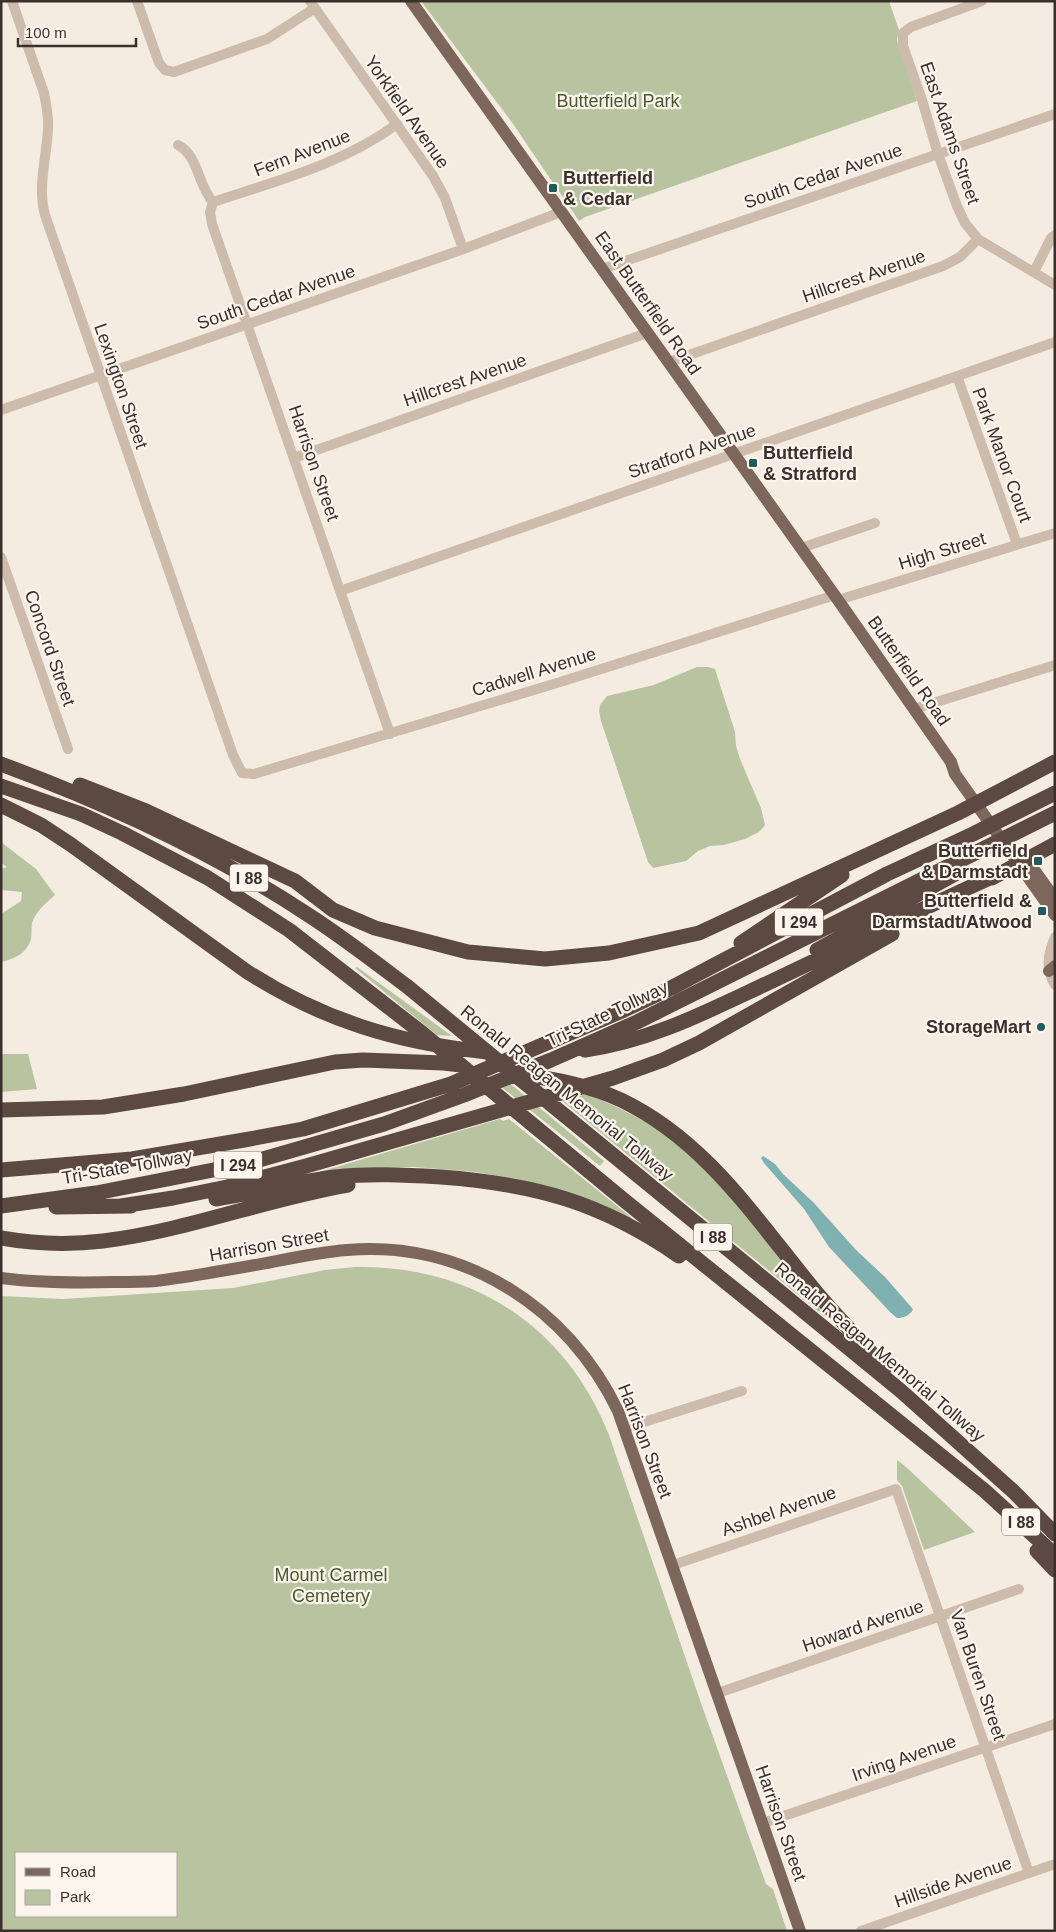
<svg xmlns="http://www.w3.org/2000/svg" width="1056" height="1932" font-family="Helvetica,sans-serif">
<rect width="100%" height="100%" fill="#f4ebe1"/>
<path fill="#b8c4a0" fill-rule="evenodd" d="M421 1H889L899 30 897 39 898 44 917 101 585 217 579 221 511 121Z
M697 667H708L715 669 735 732 736 746 740 759 761 808 765 825 759 832 745 839 724 845 710 846 698 851 686 861 653 868 648 862 601 721 599 711 600 705 607 696 654 685Z
M1 842 36 869 55 895C46 903 36 911 32 923 31 928 32 934 31 939 27 953 15 959 1 962V914L21 901 22 892 1 890V869L7 867 1 863Z
M357 967 452 1036 437 1035 355 968Z
M1 1054H28L37 1089 1 1092Z
M489 1077 506 1080 604 1161 600 1166Z
M587 1094C618 1107 649 1121 676 1143 735 1191 780 1255 827 1313L824 1316 561 1100Z
M500 1119 503 1121 509 1119 632 1218 631 1219 517 1179 476 1172 415 1167H387L319 1172Z
M355 1267C472 1265 566 1326 609 1435L702 1706 766 1884 773 1889 787 1931H1V1296L63 1299 233 1288 325 1270ZM16 1853H176V1916H16Z
M897 1460 905 1466 975 1532 924 1550 902 1486 897 1480Z"/>
<path fill="#7fb0b2" d="M763 1156 775 1164 783 1174 814 1203 856 1250 885 1277 912 1308 913 1310C908 1316 904 1318 897 1318L890 1312 829 1247 804 1209 764 1163 761 1158Z"/>
<g fill="none" stroke-linecap="round" stroke-linejoin="round">
<path stroke="#cdbbac" stroke-width="10" d="M12 1 44 93C46 104 49 116 48 128 47 157 37 186 45 215L233 755 242 773 254 774 557 683 835 595
M137 1 159 63 165 70 174 72 267 39 315 8
M310 1 433 176 445 198 463 249
M982 1 911 27 903 33V46L922 100 938 154 957 206 965 223 978 239 1055 285
M178 145C199 156 197 184 213 202
M213 202 210 212 212 224 390 734
M213 202C276 181 343 164 397 124
M602 269 1055 114
M1034 272 1051 238 1055 235
M669 362 943 266 960 257 978 239
M957 376 1017 544
M1 410 458 251 561 212
M294 458 647 333
M801 548 875 523
M1 557 68 749
M340 591 1055 342
M838 600 1055 533
M914 709 1055 665
M1055 937C1048 954 1045 968 1055 985
M625 1428 742 1391
M673 1565 896 1489 1029 1873
M718 1693 1019 1589
M763 1823 1055 1724
M861 1931 1055 1864"/>
<path stroke="#7d675c" stroke-width="12" d="M411 1 838 600 951 762 955 774 1055 915
M1022 853 1055 899
M1049 971 1055 966
M1 1278C39 1283 77 1283 115 1282 128 1282 142 1282 156 1281 195 1276 233 1269 272 1262 297 1257 321 1252 347 1250 464 1240 568 1307 618 1411L800 1931"/>
<path stroke="#5c4a42" stroke-width="15" d="M1 764C109 804 214 852 310 916 344 938 376 963 408 987L901 1391 1015 1493 1055 1534
M80 785 146 811 295 881 333 910 375 928 468 952 545 959 609 953 699 933 958 813 1055 762
M1 786 81 814 122 833 208 878 289 930 422 1033 625 1201 985 1491 1055 1555
M1 805 41 825 70 844 246 971C322 1020 397 1043 487 1052
M992 878 1055 844
M741 943 842 875
M817 950 957 873
M585 1050C651 1041 708 1011 768 983 846 946 923 908 1001 873
M518 1074C553 1079 589 1085 621 1100 707 1141 757 1221 816 1292 838 1318 862 1342 885 1368
M1 1110 103 1107 184 1094 335 1062 363 1060 443 1063 461 1065
M1 1170 132 1159 244 1140 303 1129 451 1084 624 1010 671 988 887 874 973 834 1055 793
M216 1199C256 1193 295 1182 335 1177 371 1173 406 1175 441 1177 534 1184 601 1202 679 1256
M1 1206 96 1193 249 1163 384 1124 464 1095 551 1060 637 1022 1055 813
M121 1206 173 1198 227 1187 306 1166 613 1078 663 1060 699 1043 892 934
M56 1207 131 1206
M1 1238C35 1244 69 1245 103 1241 186 1231 266 1199 348 1185
M1037 1551 1055 1570"/>
</g>
<g fill="#1f5a5e" stroke="#fbf5ee" stroke-width="2">
<rect x="548" y="183" width="10" height="10" rx="2.5"/>
<rect x="748" y="458" width="10" height="10" rx="2.5"/>
<rect x="1033" y="856" width="10" height="10" rx="2.5"/>
<rect x="1037" y="906" width="10" height="10" rx="2.5"/>
<circle cx="1041" cy="1027" r="5"/>
</g>
<g text-anchor="middle" dominant-baseline="central" stroke-width="4.5" stroke-linejoin="round" paint-order="stroke">
<g fill="#fbf5ee" stroke="#756b66" stroke-width="1">
<rect x="230" y="864.5" width="38" height="27" rx="4"/>
<rect x="775" y="908.5" width="48" height="27" rx="4"/>
<rect x="214" y="1151.5" width="48" height="27" rx="4"/>
<rect x="694" y="1223.5" width="38" height="27" rx="4"/>
<rect x="1002" y="1508.5" width="38" height="27" rx="4"/>
</g>
<g font-size="16" font-weight="bold" fill="#3b302b">
<text x="249" y="878">I 88</text>
<text x="799" y="922">I 294</text>
<text x="238" y="1165">I 294</text>
<text x="713" y="1237">I 88</text>
<text x="1021" y="1522">I 88</text>
</g>
<g font-size="18" fill="#4a5a2e" stroke="#fbf5ee">
<text x="618" y="101">Butterfield Park</text>
<text x="331" y="1575">Mount Carmel<tspan x="331" dy="21">Cemetery</tspan></text>
</g>
<g font-size="18" fill="#3b302b" stroke="#fbf5ee">
<text transform="translate(407 112) rotate(55)">Yorkfield Avenue</text>
<text transform="translate(950 133) rotate(71)">East Adams Street</text>
<text transform="translate(302 153) rotate(-21)">Fern Avenue</text>
<text transform="translate(823 176) rotate(-19)">South Cedar Avenue</text>
<text transform="translate(864 276) rotate(-19)">Hillcrest Avenue</text>
<text transform="translate(276 297) rotate(-19)">South Cedar Avenue</text>
<text transform="translate(648 303) rotate(55)">East Butterfield Road</text>
<text transform="translate(465 380) rotate(-19)">Hillcrest Avenue</text>
<text transform="translate(121 386) rotate(71)">Lexington Street</text>
<text transform="translate(692 451) rotate(-19)">Stratford Avenue</text>
<text transform="translate(1002 455) rotate(70)">Park Manor Court</text>
<text transform="translate(314 463) rotate(71)">Harrison Street</text>
<text transform="translate(942 551) rotate(-17)">High Street</text>
<text transform="translate(50 648) rotate(71)">Concord Street</text>
<text transform="translate(909 671) rotate(55)">Butterfield Road</text>
<text transform="translate(534 672) rotate(-17)">Cadwell Avenue</text>
<text transform="translate(607 1014) rotate(-25)">Tri-State Tollway</text>
<text transform="translate(567 1093) rotate(39)">Ronald Reagan Memorial Tollway</text>
<text transform="translate(127 1167) rotate(-10)">Tri-State Tollway</text>
<text transform="translate(269 1245) rotate(-10)">Harrison Street</text>
<text transform="translate(880 1352) rotate(40)">Ronald Reagan Memorial Tollway</text>
<text transform="translate(645 1441) rotate(69)">Harrison Street</text>
<text transform="translate(779 1511) rotate(-19)">Ashbel Avenue</text>
<text transform="translate(863 1626) rotate(-19)">Howard Avenue</text>
<text transform="translate(978 1675) rotate(71)">Van Buren Street</text>
<text transform="translate(904 1758) rotate(-19)">Irving Avenue</text>
<text transform="translate(781 1823) rotate(71)">Harrison Street</text>
<text transform="translate(953 1882) rotate(-19)">Hillside Avenue</text>
</g>
<g font-size="18" font-weight="bold" fill="#3b302b" stroke="#fbf5ee" text-anchor="end">
<text x="563" y="178" text-anchor="start">Butterfield<tspan x="563" dy="21">&amp; Cedar</tspan></text>
<text x="763" y="453" text-anchor="start">Butterfield<tspan x="763" dy="21">&amp; Stratford</tspan></text>
<text x="1028" y="851">Butterfield<tspan x="1028" dy="21">&amp; Darmstadt</tspan></text>
<text x="1032" y="901">Butterfield &amp;<tspan x="1032" dy="21">Darmstadt/Atwood</tspan></text>
<text x="1031" y="1027">StorageMart</text>
</g>
</g>
<rect width="1056" height="1932" fill="none" stroke="#3b302b" stroke-width="5"/>
<rect x="15" y="1852" width="162" height="65" fill="#fbf5ee" stroke="#aea6a0"/>
<rect x="25" y="1868" width="25" height="8" fill="#7d675c" stroke="#aea6a0"/>
<text x="60" y="1877" font-size="15" fill="#3b302b">Road</text>
<rect x="25" y="1890" width="25" height="15" fill="#b8c4a0" stroke="#aea6a0"/>
<text x="60" y="1902" font-size="15" fill="#3b302b">Park</text>
<path d="M18 38v8h118v-8" fill="none" stroke="#3b302b" stroke-width="2.5"/>
<text x="25" y="38" font-size="15" fill="#3b302b" stroke="#fbf5ee" stroke-width="4" paint-order="stroke">100 m</text>
</svg>
